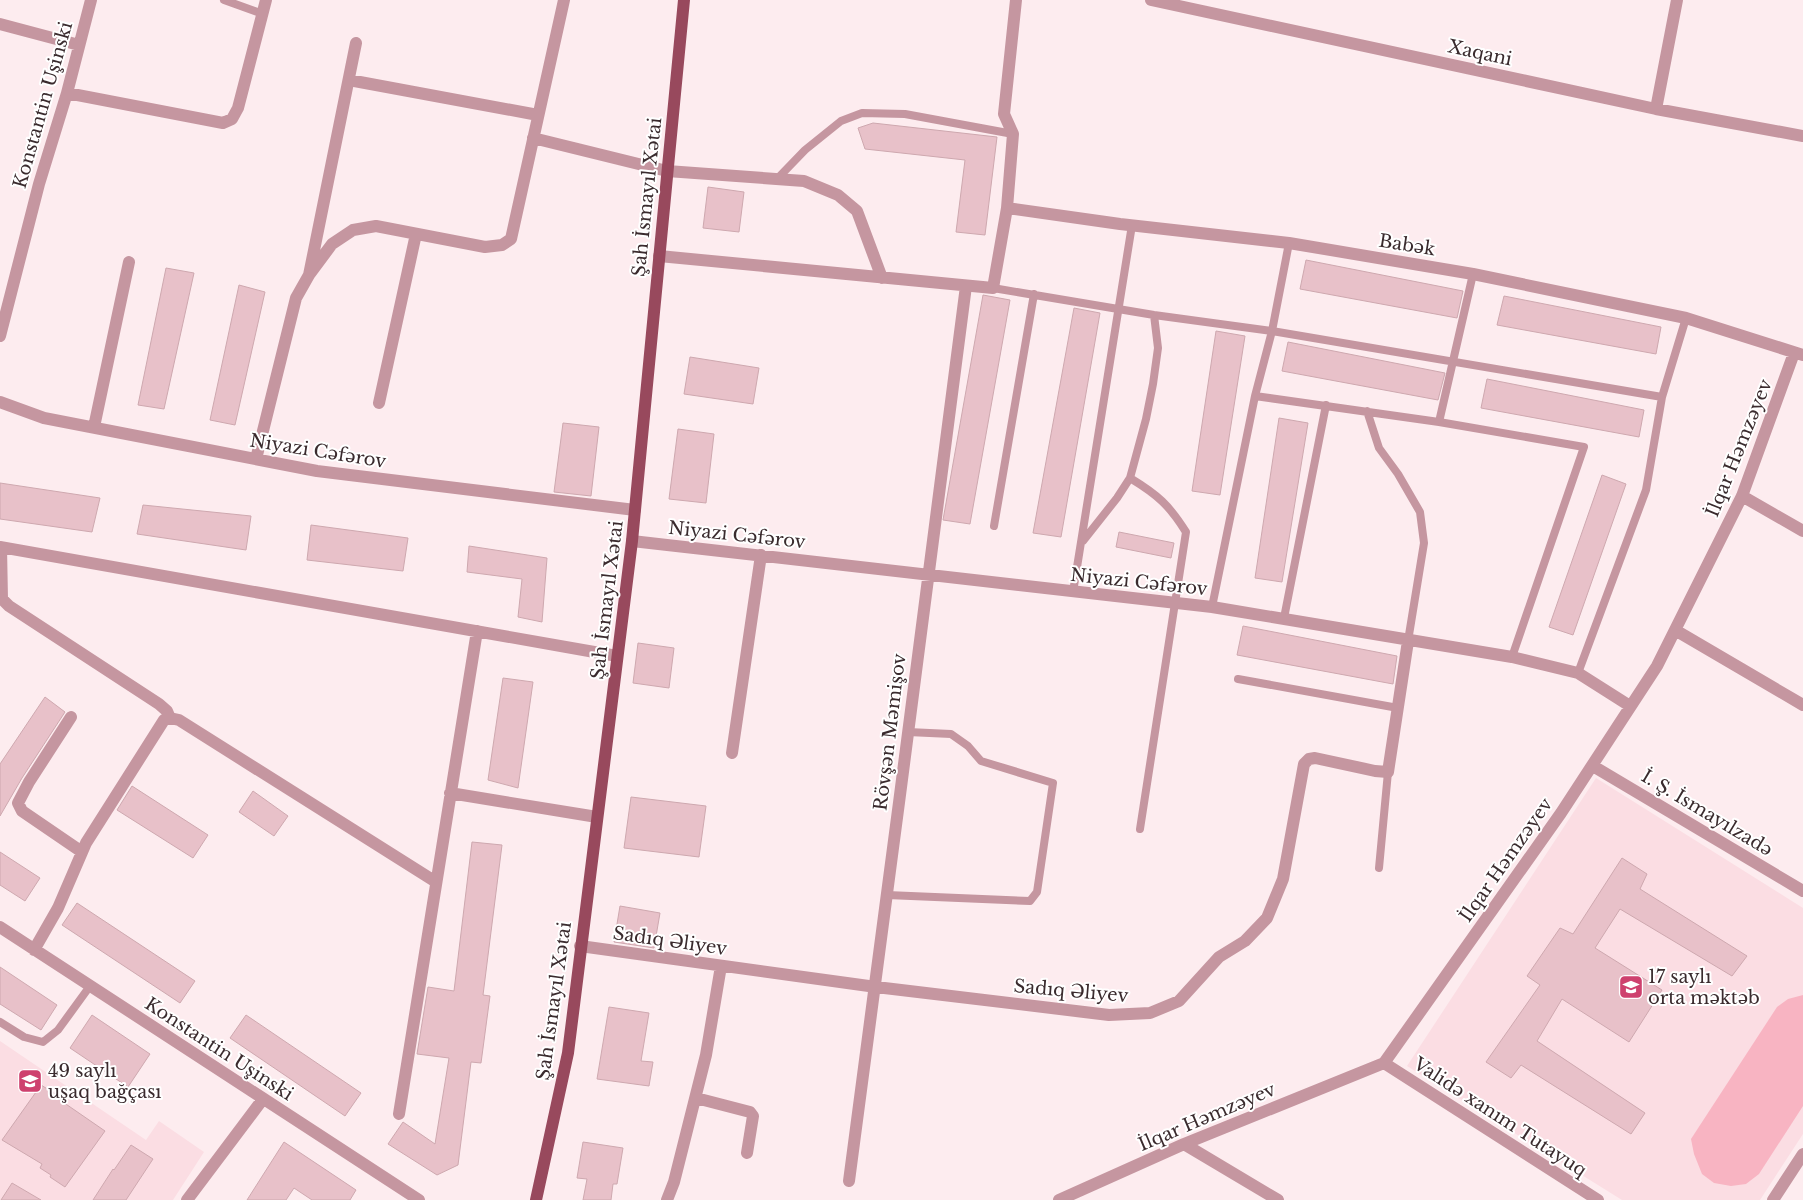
<svg xmlns="http://www.w3.org/2000/svg" width="1803" height="1200" font-family="'Libre Baskerville',serif">
<rect width="100%" height="100%" fill="#fdecef"/>
<path fill="#fbdde3" d="M1596 778 1803 908V1134L1760 1200H1622L1407 1066Z
M0 1041 146 1140 159 1121 204 1152 173 1200H0Z"/>
<path fill="#f8b4c2" d="M1803 995V1106L1759 1174 1746 1184 1731 1186 1714 1183 1702 1174 1694 1154 1691 1139 1777 1007 1788 999Z"/>
<path fill="#e8c1c9" stroke="#cea8af" d="M873 123 997 137 985 235 956 232 965 160 865 149 858 128Z
M708 187 744 192 739 232 703 228Z
M1306 260 1463 291 1457 318 1300 289Z
M166 268 194 273 164 409 138 405Z
M239 285 265 292 235 425 210 420Z
M983 295 1010 300 970 524 943 520Z
M1504 296 1661 327 1656 354 1497 325Z
M1074 308 1100 313 1061 537 1033 533Z
M1216 331 1245 336 1220 495 1192 491Z
M1288 342 1445 373 1438 400 1282 371Z
M690 357 759 368 753 404 684 394Z
M1487 379 1644 410 1639 437 1481 408Z
M1279 418 1308 423 1282 582 1255 578Z
M563 423 599 427 591 496 554 492Z
M678 429 714 434 706 503 669 499Z
M1602 475 1626 484 1573 635 1549 627Z
M0 483 100 498 92 532 0 519Z
M143 505 251 516 246 550 137 534Z
M311 525 408 538 403 571 307 560Z
M1119 532 1174 543 1171 558 1116 547Z
M469 546 547 558 542 622 518 617 522 579 467 572Z
M1243 626 1397 656 1393 684 1237 655Z
M638 643 674 648 669 688 633 683Z
M503 678 533 682 518 788 488 780Z
M45 697 65 712 22 778 0 816V764Z
M132 786 208 835 193 858 117 810Z
M253 791 288 816 274 836 239 812Z
M631 797 706 806 699 857 624 848Z
M472 842 502 845 483 995 490 996 481 1063 471 1062 458 1165 437 1175 388 1144 403 1122 435 1144 449 1058 417 1054 428 987 454 991Z
M0 852 40 878 25 901 0 885Z
M1622 858 1647 874 1640 889 1747 956 1732 976 1620 909 1595 948 1662 990 1629 1042 1562 999 1537 1041 1645 1113 1631 1134 1521 1065 1511 1078 1486 1062 1540 985 1527 976 1560 928 1573 934Z
M77 903 195 981 180 1003 62 925Z
M620 906 660 913 654 948 614 942Z
M0 967 57 1005 41 1030 0 1004Z
M609 1007 649 1013 641 1061 653 1062 649 1086 597 1079Z
M92 1015 150 1054 128 1087 70 1048Z
M246 1015 361 1093 345 1116 230 1038Z
M41 1085 62 1098 60 1100 105 1131 65 1187 50 1177 51 1175 40 1168 42 1164 2 1140Z
M284 1142 356 1190 350 1200H312L294 1188 286 1200H247Z
M583 1142 623 1148 617 1184H613L611 1200H583L587 1179 577 1178Z
M131 1145 153 1159 126 1200H93L113 1169 114 1170Z
M12 1183 41 1200H1Z"/>
<g fill="none" stroke-linecap="round" stroke-linejoin="round">
<path stroke="#c596a0" stroke-width="8" d="M224 0 263 14
M777 179 805 150 841 121 862 113 905 114 1013 134
M993 288 1154 315 1272 331 1662 397
M1255 396 1439 422 1584 447 1512 657
M1367 411 1379 448 1398 474 1420 512 1424 543 1408 641
M1439 422 1473 274
M1130 478C1158 495 1169 505 1186 532L1140 829
M994 526 1034 294
M1083 541 1117 498 1130 478 1146 419 1153 384 1158 348 1154 315
M1073 592 1132 225
M1212 607 1255 396 1272 331 1289 243
M1284 618 1326 405
M1578 673 1646 490 1662 397 1686 318
M1238 679 1398 708
M1379 868 1388 772
M887 895 1030 901 1037 892 1053 783 981 761 968 746 951 734 908 732
M0 1022 24 1037 43 1042 58 1030 90 986"/>
<path stroke="#c596a0" stroke-width="12" d="M1151 0 1656 109 1803 136
M0 24 79 45
M349 80 538 115
M67 93 223 123 232 119 238 108 266 0
M1656 109 1677 0
M533 138 667 171 804 181 838 195 857 211 882 278
M1007 208 1120 224 1289 243 1473 274 1686 318 1803 355
M659 256 993 288 1007 208 1013 134 1004 114 1016 0
M309 275 332 244 353 230 376 226 485 247 502 245 511 239 564 0
M0 336 39 184 67 93 91 0
M0 402 44 418 317 471 635 510
M379 403 416 234
M94 427 129 262
M256 459 296 298 309 275 356 43
M1742 496 1803 531
M632 541 1212 607 1512 657 1578 673 1630 706
M0 547 617 656
M1 547 2 599 9 606 159 704 167 711 170 718
M1675 630 1803 705
M71 717 29 782 18 803 22 811 82 852
M732 753 761 555
M1593 766 1803 891
M450 793 597 817
M0 927 419 1200
M580 946 876 987 1109 1015 1150 1013 1179 1001 1219 957 1245 941 1267 918 1283 879 1304 764 1309 759 1315 758 1375 771 1388 772 1408 641
M34 950 58 908 86 843 164 720 170 718 179 720 436 882
M1384 1063 1598 1200
M696 1098 750 1112 753 1116 747 1153
M399 1114 477 631
M1184 1144 1278 1200
M849 1181C890 883 926 584 966 286
M187 1200 263 1099
M667 1200 674 1182 706 1055 721 966
M1059 1200 1184 1144 1384 1063 1561 813 1657 666 1742 496 1794 353
M1773 1200 1803 1154"/>
<path stroke="#98495d" stroke-width="12" d="M536 1200 568 1053 632 541 684 0"/>
</g>
<defs>
<symbol id="school-square" viewBox="-11 -11 22 22"><rect x="-9" y="-9" width="18" height="18" rx="4" fill="#ce416e" stroke="#fff"/><path d="M0-5L7-2L0 1L-7-2ZM-4 1L0 2.5L4 1V4Q0 6-4 4Z" fill="#fff"/></symbol>
</defs>
<g fill-rule="evenodd">
<use href="#school-square" x="1617" y="973" width="28" height="28"/>
<use href="#school-square" x="16" y="1067" width="28" height="28"/>
</g>
<g text-anchor="middle" dominant-baseline="central" stroke-width="4" stroke-linejoin="round" paint-order="stroke">
<g font-size="18" fill="#3a2b2e" stroke="#fff">
<text transform="translate(1480 53) rotate(12)">Xaqani</text>
<text transform="translate(43 105) rotate(-74)">Konstantin Uşinski</text>
<text transform="translate(647 197) rotate(-84)">Şah İsmayıl Xətai</text>
<text transform="translate(1407 245) rotate(9)">Babək</text>
<text transform="translate(1739 448) rotate(-68)">İlqar Həmzəyev</text>
<text transform="translate(318 451) rotate(9)">Niyazi Cəfərov</text>
<text transform="translate(737 535) rotate(6)">Niyazi Cəfərov</text>
<text transform="translate(1139 582) rotate(6)">Niyazi Cəfərov</text>
<text transform="translate(607 600) rotate(-83)">Şah İsmayıl Xətai</text>
<text transform="translate(890 732) rotate(-83)">Rövşən Məmişov</text>
<text transform="translate(1707 813) rotate(31)">İ. Ş. İsmayılzadə</text>
<text transform="translate(1506 860) rotate(-55)">İlqar Həmzəyev</text>
<text transform="translate(670 941) rotate(8)">Sadıq Əliyev</text>
<text transform="translate(1071 991) rotate(5)">Sadıq Əliyev</text>
<text transform="translate(554 1001) rotate(-82)">Şah İsmayıl Xətai</text>
<text transform="translate(219 1049) rotate(33)">Konstantin Uşinski</text>
<text transform="translate(1207 1117) rotate(-23)">İlqar Həmzəyev</text>
<text transform="translate(1500 1117) rotate(33)">Validə xanım Tutayuq</text>
</g>
<g font-size="18" fill="#3a2b2e" stroke="#fff" text-anchor="start">
<text x="1648" y="977">17 saylı<tspan x="1648" dy="21">orta məktəb</tspan></text>
<text x="48" y="1071">49 saylı<tspan x="48" dy="21">uşaq bağçası</tspan></text>
</g>
</g>
</svg>
